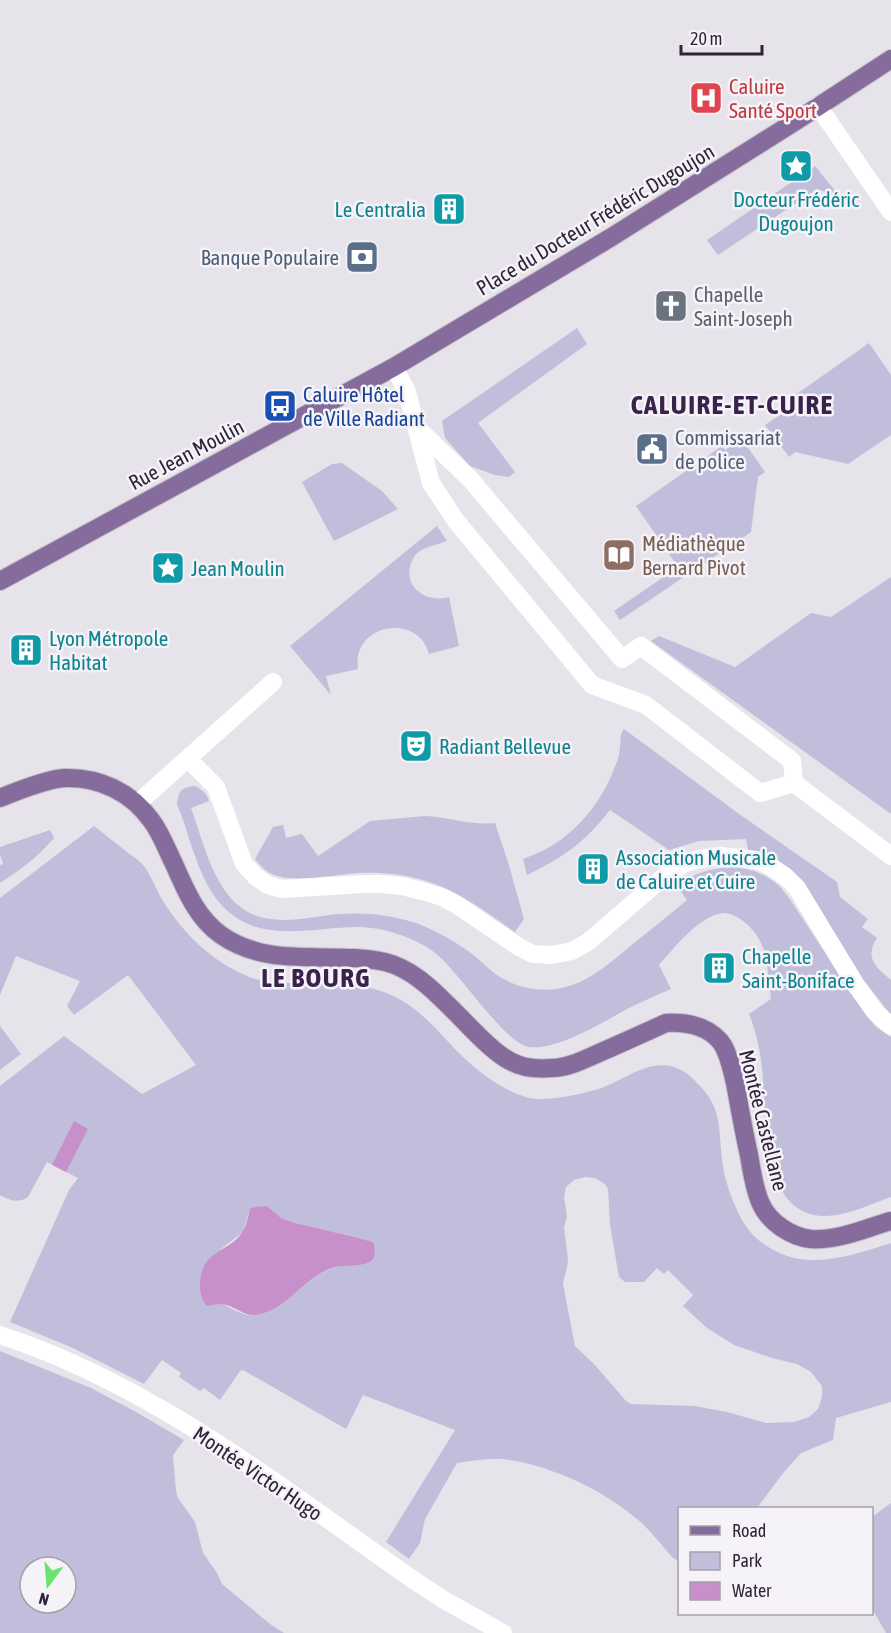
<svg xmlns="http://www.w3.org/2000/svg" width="891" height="1633" font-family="'Asap Condensed',sans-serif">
<rect width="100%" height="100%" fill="#e6e3eb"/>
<path fill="#c0beda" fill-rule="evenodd" d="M815 166 840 197 817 189 718 255 707 240Z
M577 328 587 344 478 423 515 472 509 477 495 475 470 466 445 438 442 421Z
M869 343 891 375V435L848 464 795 452 789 457 765 425 789 409 784 403Z
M742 439 765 472 758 477 751 532 620 620 614 611 678 567 636 506 722 446 725 450Z
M342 463 382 491 398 509 334 541 302 482 332 464Z
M437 526 447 541C439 544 428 546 420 551 415 554 412 560 410 566 405 590 429 603 449 597L459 646 429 654C418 612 351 624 358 669L326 676 331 695 290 646Z
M891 577V814L651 641 659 636 735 667 811 613 831 617Z
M624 729 739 814 837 882 840 897 868 919 862 927 877 938C864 958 876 967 891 980V1015L863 979 802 880C786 864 770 856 748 850L746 839 699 841 669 850 610 810C585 842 564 857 527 875L523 859C533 855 543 851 553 845 580 828 603 799 614 769 617 762 620 754 620 746 621 739 619 735 624 729Z
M195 786C203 790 206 793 209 801L191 808C204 843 214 895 250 913 277 927 311 916 340 914 366 912 391 915 416 923 434 930 453 940 468 951 477 957 484 965 493 972 511 986 534 992 557 989 588 984 611 962 634 943 652 929 670 914 687 900L676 885C706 865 747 859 777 884 781 887 785 893 789 898L865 1013 876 1027 891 1037V1197C871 1204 847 1216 825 1216 759 1216 767 1113 762 1068 760 1050 756 1031 749 1014L771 999C769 984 768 967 765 953 762 942 755 932 748 925 741 919 732 913 723 913 700 915 673 949 659 965L671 989C657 995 643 1001 629 1008 605 1021 557 1051 529 1047 504 1043 459 971 434 952 413 937 383 927 357 927 315 927 266 943 230 913 199 888 192 840 177 804 179 791 181 787 195 786Z
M425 816C449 817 471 826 495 823L508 862 524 919 515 932C486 912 458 890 423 880 403 874 380 872 359 873 336 874 293 884 272 874 265 871 260 865 255 859L273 827 283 825 286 838 302 834 318 856 370 821Z
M94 826C105 835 116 843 127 852 132 856 139 860 143 865 151 874 156 890 163 901 183 933 211 961 247 976 278 989 311 979 344 983 362 985 383 990 399 999 420 1010 436 1029 453 1047 473 1068 500 1090 529 1098 546 1102 584 1094 601 1088 627 1079 654 1054 683 1071 690 1075 696 1082 702 1088 724 1113 718 1136 723 1166 726 1187 739 1221 754 1236 768 1250 791 1260 810 1260 837 1261 865 1251 891 1243V1402L836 1418 833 1440 801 1453 784 1472 757 1508H680L679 1562 673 1558C663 1547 654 1535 643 1524 606 1491 552 1465 503 1459 488 1458 472 1461 457 1463L425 1519 420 1543 409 1559 386 1542 455 1430 363 1395 346 1429 243 1370 240 1371 220 1400 204 1388 200 1391 179 1377 181 1373 162 1360 144 1384 73 1348 10 1322 69 1190 78 1178 47 1162 28 1197C17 1204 10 1200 0 1195V1086L64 1036 142 1094 196 1065 128 975 74 1015 67 1006 80 981 16 956 0 995V898ZM585 1177 595 1178 605 1184 608 1189 610 1225 619 1277 625 1282H644L657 1268 664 1274 668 1270 693 1295 683 1306 707 1328 734 1345 772 1358 797 1364 811 1372 822 1386V1397L818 1409 809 1417 794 1422 766 1423 727 1412 694 1406 631 1404 626 1401 594 1364 575 1346 564 1289 563 1283 567 1267 568 1259 564 1228 567 1216 564 1197 566 1187 574 1180ZM267 1206 281 1218 295 1223 355 1237 373 1242 361 1265C351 1264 342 1265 333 1268 305 1276 280 1318 249 1315 240 1314 231 1308 223 1304L221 1249 243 1232 250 1209Z
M50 830 54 838C38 857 20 870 0 883V865L3 864 0 855V847Z
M0 1026 21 1054 0 1070Z
M0 1351 91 1388 136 1412 184 1440 173 1455 176 1491 178 1498 195 1522 203 1553 217 1573 222 1584 270 1624 284 1633H0ZM30 1567H66V1603H30Z
M891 1503V1633H886L874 1612 872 1604V1517Z"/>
<path fill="#c890cb" d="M74 1121 88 1129 66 1172 52 1165Z
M267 1206 281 1218 295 1223 355 1237 373 1242C383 1273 349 1262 332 1268 305 1277 289 1307 261 1314 244 1319 236 1305 221 1304 217 1304 212 1305 207 1306 201 1299 200 1293 200 1284 201 1249 230 1253 243 1231 247 1225 248 1216 250 1209L255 1207Z"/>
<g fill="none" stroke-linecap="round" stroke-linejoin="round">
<defs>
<path id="major" d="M0 581 394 367 610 238 796 121 891 59
M0 798C17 791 47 779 65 778 99 777 131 792 151 820 161 833 167 850 174 864 186 891 197 918 221 935 271 970 330 950 385 962 410 968 430 987 448 1005 465 1021 492 1053 512 1062 523 1068 540 1069 552 1068 568 1068 585 1059 599 1053 622 1043 644 1033 666 1023 686 1022 706 1025 720 1041 729 1052 733 1074 736 1088 740 1110 744 1133 749 1155 752 1172 754 1189 761 1204 769 1222 791 1237 811 1239 838 1241 866 1228 891 1221"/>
</defs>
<use href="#major" stroke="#c1bdc4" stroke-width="20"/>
<path stroke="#fff" stroke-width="18" d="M818 106 891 212
M394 367 407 392 431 483 456 521 592 685 646 705 760 793 794 783 891 856
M418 429 471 480 622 659 641 646 792 761 794 783
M188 759 216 787 244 864 256 877 268 885 282 889 364 884H382L402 886 422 891 442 897 457 905 519 947 533 954 552 955 572 951 588 942 666 875 683 864 699 859 720 856 756 860 770 866 786 877 797 888 855 984 876 1013 891 1026
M137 804 273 682
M0 1335C154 1385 284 1490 415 1581L444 1600 503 1633"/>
<use href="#major" stroke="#866c9d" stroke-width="18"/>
</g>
<defs>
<symbol id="hospital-square" viewBox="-11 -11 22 22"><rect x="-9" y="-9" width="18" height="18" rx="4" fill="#e0444e" stroke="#f5f3f8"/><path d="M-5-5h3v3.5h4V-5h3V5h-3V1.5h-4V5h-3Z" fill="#fff"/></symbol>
<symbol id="sight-square" viewBox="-11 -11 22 22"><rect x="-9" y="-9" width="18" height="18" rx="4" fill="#0f9aa8" stroke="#f5f3f8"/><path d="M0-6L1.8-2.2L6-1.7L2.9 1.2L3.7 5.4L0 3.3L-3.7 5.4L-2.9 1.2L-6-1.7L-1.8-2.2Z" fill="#fff"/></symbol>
<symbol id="building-square" viewBox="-11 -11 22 22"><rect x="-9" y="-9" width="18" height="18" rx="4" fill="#0f9aa8" stroke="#f5f3f8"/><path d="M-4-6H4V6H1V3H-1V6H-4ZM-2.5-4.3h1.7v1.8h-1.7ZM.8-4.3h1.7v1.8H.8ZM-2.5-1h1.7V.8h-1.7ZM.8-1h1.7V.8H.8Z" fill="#fff"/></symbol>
<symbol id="bank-square" viewBox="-11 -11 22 22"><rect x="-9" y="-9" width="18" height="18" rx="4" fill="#5c6f8a" stroke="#f5f3f8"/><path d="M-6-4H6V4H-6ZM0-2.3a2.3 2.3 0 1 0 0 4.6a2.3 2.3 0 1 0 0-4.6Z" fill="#fff"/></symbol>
<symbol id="church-square" viewBox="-11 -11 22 22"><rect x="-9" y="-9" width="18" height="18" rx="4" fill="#6b7280" stroke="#f5f3f8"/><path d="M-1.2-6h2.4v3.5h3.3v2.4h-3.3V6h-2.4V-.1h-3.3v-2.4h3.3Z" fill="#fff"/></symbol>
<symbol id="bus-square" viewBox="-11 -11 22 22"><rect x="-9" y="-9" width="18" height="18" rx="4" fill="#1a4fb4" stroke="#f5f3f8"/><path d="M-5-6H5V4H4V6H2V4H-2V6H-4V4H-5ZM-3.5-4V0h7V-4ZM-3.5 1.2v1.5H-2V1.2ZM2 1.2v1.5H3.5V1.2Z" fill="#fff"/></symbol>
<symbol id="civic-square" viewBox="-11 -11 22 22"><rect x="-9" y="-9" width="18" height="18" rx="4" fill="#5c6f8a" stroke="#f5f3f8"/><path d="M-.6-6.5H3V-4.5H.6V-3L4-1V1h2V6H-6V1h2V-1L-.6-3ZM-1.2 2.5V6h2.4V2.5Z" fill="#fff"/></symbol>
<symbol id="library-square" viewBox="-11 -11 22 22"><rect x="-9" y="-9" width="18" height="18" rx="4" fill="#8d6e63" stroke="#f5f3f8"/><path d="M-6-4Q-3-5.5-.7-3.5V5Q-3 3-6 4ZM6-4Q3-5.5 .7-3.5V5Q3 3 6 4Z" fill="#fff"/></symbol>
<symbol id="theatre-square" viewBox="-11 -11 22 22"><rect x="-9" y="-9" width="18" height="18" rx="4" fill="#0f9aa8" stroke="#f5f3f8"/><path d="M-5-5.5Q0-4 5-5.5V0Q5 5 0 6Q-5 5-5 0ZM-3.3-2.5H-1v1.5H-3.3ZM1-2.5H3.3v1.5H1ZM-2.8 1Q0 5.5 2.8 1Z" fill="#fff"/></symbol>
</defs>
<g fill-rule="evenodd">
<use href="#hospital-square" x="687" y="79" width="38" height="38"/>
<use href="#sight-square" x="777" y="147" width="38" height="38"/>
<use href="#building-square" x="430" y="190" width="38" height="38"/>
<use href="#bank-square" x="343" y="238" width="38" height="38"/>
<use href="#church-square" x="652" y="287" width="38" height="38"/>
<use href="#bus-square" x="261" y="387" width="38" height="38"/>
<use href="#civic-square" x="633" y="430" width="38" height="38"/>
<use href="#library-square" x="600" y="536" width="38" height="38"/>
<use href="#sight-square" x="149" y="549" width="38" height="38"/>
<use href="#building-square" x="7" y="631" width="38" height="38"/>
<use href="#theatre-square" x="397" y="727" width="38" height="38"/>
<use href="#building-square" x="574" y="850" width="38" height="38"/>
<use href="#building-square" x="700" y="949" width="38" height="38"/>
</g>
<g text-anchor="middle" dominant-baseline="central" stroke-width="5" stroke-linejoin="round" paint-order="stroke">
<g font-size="21" fill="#be3a42" stroke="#f5f3f8" text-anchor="start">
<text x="729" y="86">Caluire<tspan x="729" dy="24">Santé Sport</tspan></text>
</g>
<g font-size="21" fill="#0d838f" stroke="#f5f3f8" text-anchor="start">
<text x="796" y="199" text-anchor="middle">Docteur Frédéric<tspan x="796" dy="24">Dugoujon</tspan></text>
<text x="426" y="209" text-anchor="end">Le Centralia</text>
<text x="191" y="568">Jean Moulin</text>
<text x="49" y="638">Lyon Métropole<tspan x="49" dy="24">Habitat</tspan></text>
<text x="439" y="746">Radiant Bellevue</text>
<text x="616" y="857">Association Musicale<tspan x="616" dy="24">de Caluire et Cuire</tspan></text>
<text x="742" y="956">Chapelle<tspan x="742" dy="24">Saint-Boniface</tspan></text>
</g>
<g font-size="21" fill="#30243b" stroke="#f5f3f8">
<text transform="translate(595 219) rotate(-31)">Place du Docteur Frédéric Dugoujon</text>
<text transform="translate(186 454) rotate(-28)">Rue Jean Moulin</text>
<text transform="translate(764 1120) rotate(76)">Montée Castellane</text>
<text transform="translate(258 1473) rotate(34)">Montée Victor Hugo</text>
</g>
<g font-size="21" fill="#4e5e75" stroke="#f5f3f8" text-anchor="end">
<text x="339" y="257">Banque Populaire</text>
<text x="675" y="437" text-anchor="start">Commissariat<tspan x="675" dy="24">de police</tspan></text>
</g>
<g font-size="21" fill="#5b616d" stroke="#f5f3f8" text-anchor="start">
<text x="694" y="294">Chapelle<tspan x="694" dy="24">Saint-Joseph</tspan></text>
</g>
<g font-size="21" fill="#164399" stroke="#f5f3f8" text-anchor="start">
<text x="303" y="394">Caluire Hôtel<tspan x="303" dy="24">de Ville Radiant</tspan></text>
</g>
<g font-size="21" fill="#785e54" stroke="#f5f3f8" text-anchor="start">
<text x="642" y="543">Médiathèque<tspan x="642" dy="24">Bernard Pivot</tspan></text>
</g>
<g font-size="27" font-weight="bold" letter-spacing="1.5" fill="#39224b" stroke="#f5f3f8">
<text x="732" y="404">CALUIRE-ET-CUIRE</text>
<text x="316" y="977">LE BOURG</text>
</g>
</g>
<rect x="678" y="1507" width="195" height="108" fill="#f5f3f8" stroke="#a6a0ac" stroke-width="1.5"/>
<rect x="690" y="1526" width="30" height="9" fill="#866c9d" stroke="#a6a0ac" stroke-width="1.5"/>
<text x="732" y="1537" font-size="18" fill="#30243b">Road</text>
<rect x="690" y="1552" width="30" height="18" fill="#c0beda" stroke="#a6a0ac" stroke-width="1.5"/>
<text x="732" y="1567" font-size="18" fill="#30243b">Park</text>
<rect x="690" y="1582" width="30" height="18" fill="#c890cb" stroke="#a6a0ac" stroke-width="1.5"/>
<text x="732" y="1597" font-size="18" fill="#30243b">Water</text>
<g transform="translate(48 1585) rotate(196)"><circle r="28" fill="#f5f3f8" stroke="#a6a0ac" stroke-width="1.5"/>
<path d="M0-4.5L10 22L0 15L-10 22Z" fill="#68e46e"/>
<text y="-9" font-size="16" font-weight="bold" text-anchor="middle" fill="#30243b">N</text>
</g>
<path d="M681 45v9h81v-9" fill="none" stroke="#30243b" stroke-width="3"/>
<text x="690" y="45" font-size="18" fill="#30243b" stroke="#f5f3f8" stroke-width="4.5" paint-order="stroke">20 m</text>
</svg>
